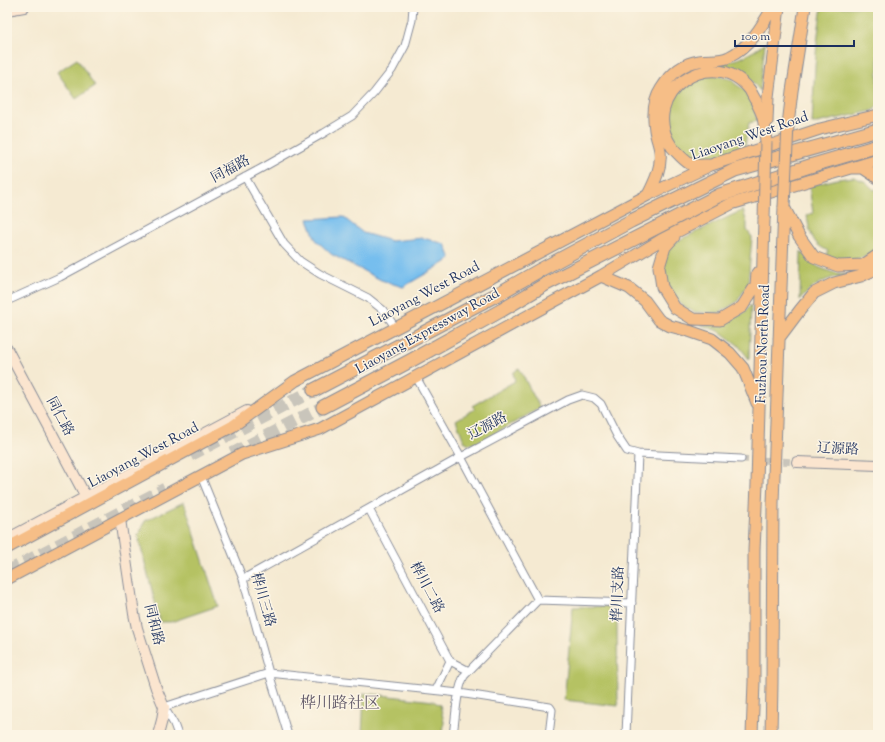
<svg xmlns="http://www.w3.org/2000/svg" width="885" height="742" font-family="'Sorts Mill Goudy','Noto Serif SC',serif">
<rect width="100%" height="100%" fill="#fcf5e5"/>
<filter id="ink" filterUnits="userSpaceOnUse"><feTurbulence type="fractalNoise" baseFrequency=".025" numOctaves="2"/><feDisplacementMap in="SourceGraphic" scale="8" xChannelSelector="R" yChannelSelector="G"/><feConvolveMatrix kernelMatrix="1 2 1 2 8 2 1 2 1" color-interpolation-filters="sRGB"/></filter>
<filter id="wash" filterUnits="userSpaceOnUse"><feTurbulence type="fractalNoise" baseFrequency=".012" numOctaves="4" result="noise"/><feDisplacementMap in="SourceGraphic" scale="16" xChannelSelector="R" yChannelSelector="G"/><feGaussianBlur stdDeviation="0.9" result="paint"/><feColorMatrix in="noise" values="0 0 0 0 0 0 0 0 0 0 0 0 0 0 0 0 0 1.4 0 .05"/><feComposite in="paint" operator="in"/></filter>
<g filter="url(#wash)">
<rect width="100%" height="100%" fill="#f5ead2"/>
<path fill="#b5c264" stroke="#687861" d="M822 7H878V106L872 111 812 124C814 85 815 46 822 7Z
M765 43 760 91C748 75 737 69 718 64L741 58 754 51Z
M77 59 95 86 76 99 57 72Z
M710 74 734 80V83L746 91 753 102 757 121 749 123 745 145 706 161H698L689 158 678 148 670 136 667 111 679 88Z
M854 177 866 182 874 190 878 188V249C868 258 852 262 839 259 835 258 830 256 826 255L828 251C825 249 820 247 817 244 810 236 808 224 807 215L813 213 809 186 837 179Z
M743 210 747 223V230L752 237 748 284 737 302 719 313 694 312 680 304 668 286 664 267 667 250 677 241Z
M801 251 818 267 831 272 847 275C824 278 815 284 800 300Z
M751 305 749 359 738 345 719 331 701 325 723 323 742 314Z
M519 368 540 408 478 443 469 444 464 441 456 420 475 409 472 406 515 381 513 373Z
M184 502 218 606 171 622H160L138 536 145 521Z
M607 606 617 620 618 706 564 700 573 607Z
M364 693 433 701 440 705 444 722 443 735H362Z"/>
<path fill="#76beee" stroke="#4876a6" d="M343 217 363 233 391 241 423 238 445 244 451 259 403 287 381 280 331 254 316 240 308 219Z"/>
</g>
<g filter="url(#ink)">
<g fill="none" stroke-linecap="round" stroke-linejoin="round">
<path stroke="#c9c5bb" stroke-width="7" stroke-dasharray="7 3.5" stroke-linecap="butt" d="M741 459 797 462"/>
<path stroke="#c9c5bb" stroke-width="13" stroke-dasharray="13 6" stroke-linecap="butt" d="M232 454 323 407
M190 455 314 390
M7 572 165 489"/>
<defs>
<path id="street" d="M245 177 284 244 300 261 320 274 368 298 383 310 393 324 394 330
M7 301 60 277 262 168 324 133 352 116 374 93 392 70 405 46 412 20 413 7
M416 377 461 457 538 600
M201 476 243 579 269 673 288 735
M369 509 450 661 469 671
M243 579 461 457 568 400 582 395 594 398 601 404 617 436 627 451 638 454 741 459
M436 690 450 661
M178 735 174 724 164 707 269 673 459 693 550 707 552 710 549 735
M453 735C456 715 456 694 464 676L538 600 632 603
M626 735 638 454"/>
<path id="secondary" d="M7 10 24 7
M7 349 86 497
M797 462 878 465
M120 519 134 614 137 628 156 688 164 707 162 720 158 735
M7 539 247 411"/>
<path id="primary" d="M767 122 768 97 779 7
M788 125 792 91 805 7
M708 165C703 165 696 166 690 164 685 161 676 152 672 147 636 95 713 41 750 90 752 94 754 98 756 101 758 106 762 112 763 118 765 126 765 134 766 142
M854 168H863L878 178
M648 195C655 181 662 167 660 151 659 144 656 137 655 130 653 117 653 101 661 89 670 75 683 63 699 61 709 59 720 62 729 57 750 47 762 26 773 7
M785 209 799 236 814 257 838 266 863 265 878 255
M674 237 665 247 659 267 662 287 675 308 693 319 720 320 742 307 756 285 757 273
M601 276 629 288 645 301 659 320 670 326 689 331 712 339 730 353 743 368 757 403
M779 338 800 310 814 293 834 283 861 276 878 268
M7 548 233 426 295 381 648 195 711 165 820 129 878 115
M7 579 242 454 320 429 601 276 661 240 731 204 878 160
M752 735 754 682V550L757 484 764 219
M771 735 772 683 773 503 784 207"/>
<path id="highway" d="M314 390 496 295 540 270 631 221 735 170 878 130
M323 407 410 361 502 310 546 284 720 195 813 165 878 146"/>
</defs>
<use href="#street" stroke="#888c98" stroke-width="9"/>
<use href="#secondary" stroke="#888c98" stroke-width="12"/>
<use href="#primary" stroke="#888c98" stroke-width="13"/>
<use href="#highway" stroke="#888c98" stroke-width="15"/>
<use href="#street" stroke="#fff" stroke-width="7"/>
<use href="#secondary" stroke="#fbe5cf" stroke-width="10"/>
<use href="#primary" stroke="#f6be87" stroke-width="11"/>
<use href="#highway" stroke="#f6be87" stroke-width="13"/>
<defs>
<path id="primary-bridge" d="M784 207 788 125
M764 219 766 142"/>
</defs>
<use href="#primary-bridge" stroke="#888c98" stroke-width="13" stroke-linecap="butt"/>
<use href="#primary-bridge" stroke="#f6be87" stroke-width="11"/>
</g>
</g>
<g text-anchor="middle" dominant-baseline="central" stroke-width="3" stroke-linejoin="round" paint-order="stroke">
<g font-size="14" fill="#1b2f5e" stroke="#fcf5e5">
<text transform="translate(750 137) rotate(-19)">Liaoyang West Road</text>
<text transform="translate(231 170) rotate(-28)">同福路</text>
<text transform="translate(425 295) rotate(-28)">Liaoyang West Road</text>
<text transform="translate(428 332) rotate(-29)">Liaoyang Expressway Road</text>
<text transform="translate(764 344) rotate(-88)">Fuzhou North Road</text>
<text transform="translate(59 417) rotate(62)">同仁路</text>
<text transform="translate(488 427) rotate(-28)">辽源路</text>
<text transform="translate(838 450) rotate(3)">辽源路</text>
<text transform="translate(144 456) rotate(-28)">Liaoyang West Road</text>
<text transform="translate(426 588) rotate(62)">桦川二路</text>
<text transform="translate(619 594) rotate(-88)">桦川支路</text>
<text transform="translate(262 600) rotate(74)">桦川三路</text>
<text transform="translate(153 625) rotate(76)">同和路</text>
</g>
<g font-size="16" fill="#645c6b" stroke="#fcf5e5">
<text x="340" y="704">桦川路社区</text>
</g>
</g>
<rect width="885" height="742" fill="none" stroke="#fcf5e5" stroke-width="24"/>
<path d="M735 40v6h119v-6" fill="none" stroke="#1b2f5e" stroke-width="2"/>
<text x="741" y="40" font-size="12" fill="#1b2f5e" stroke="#fcf5e5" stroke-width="3" paint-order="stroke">100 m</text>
</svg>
